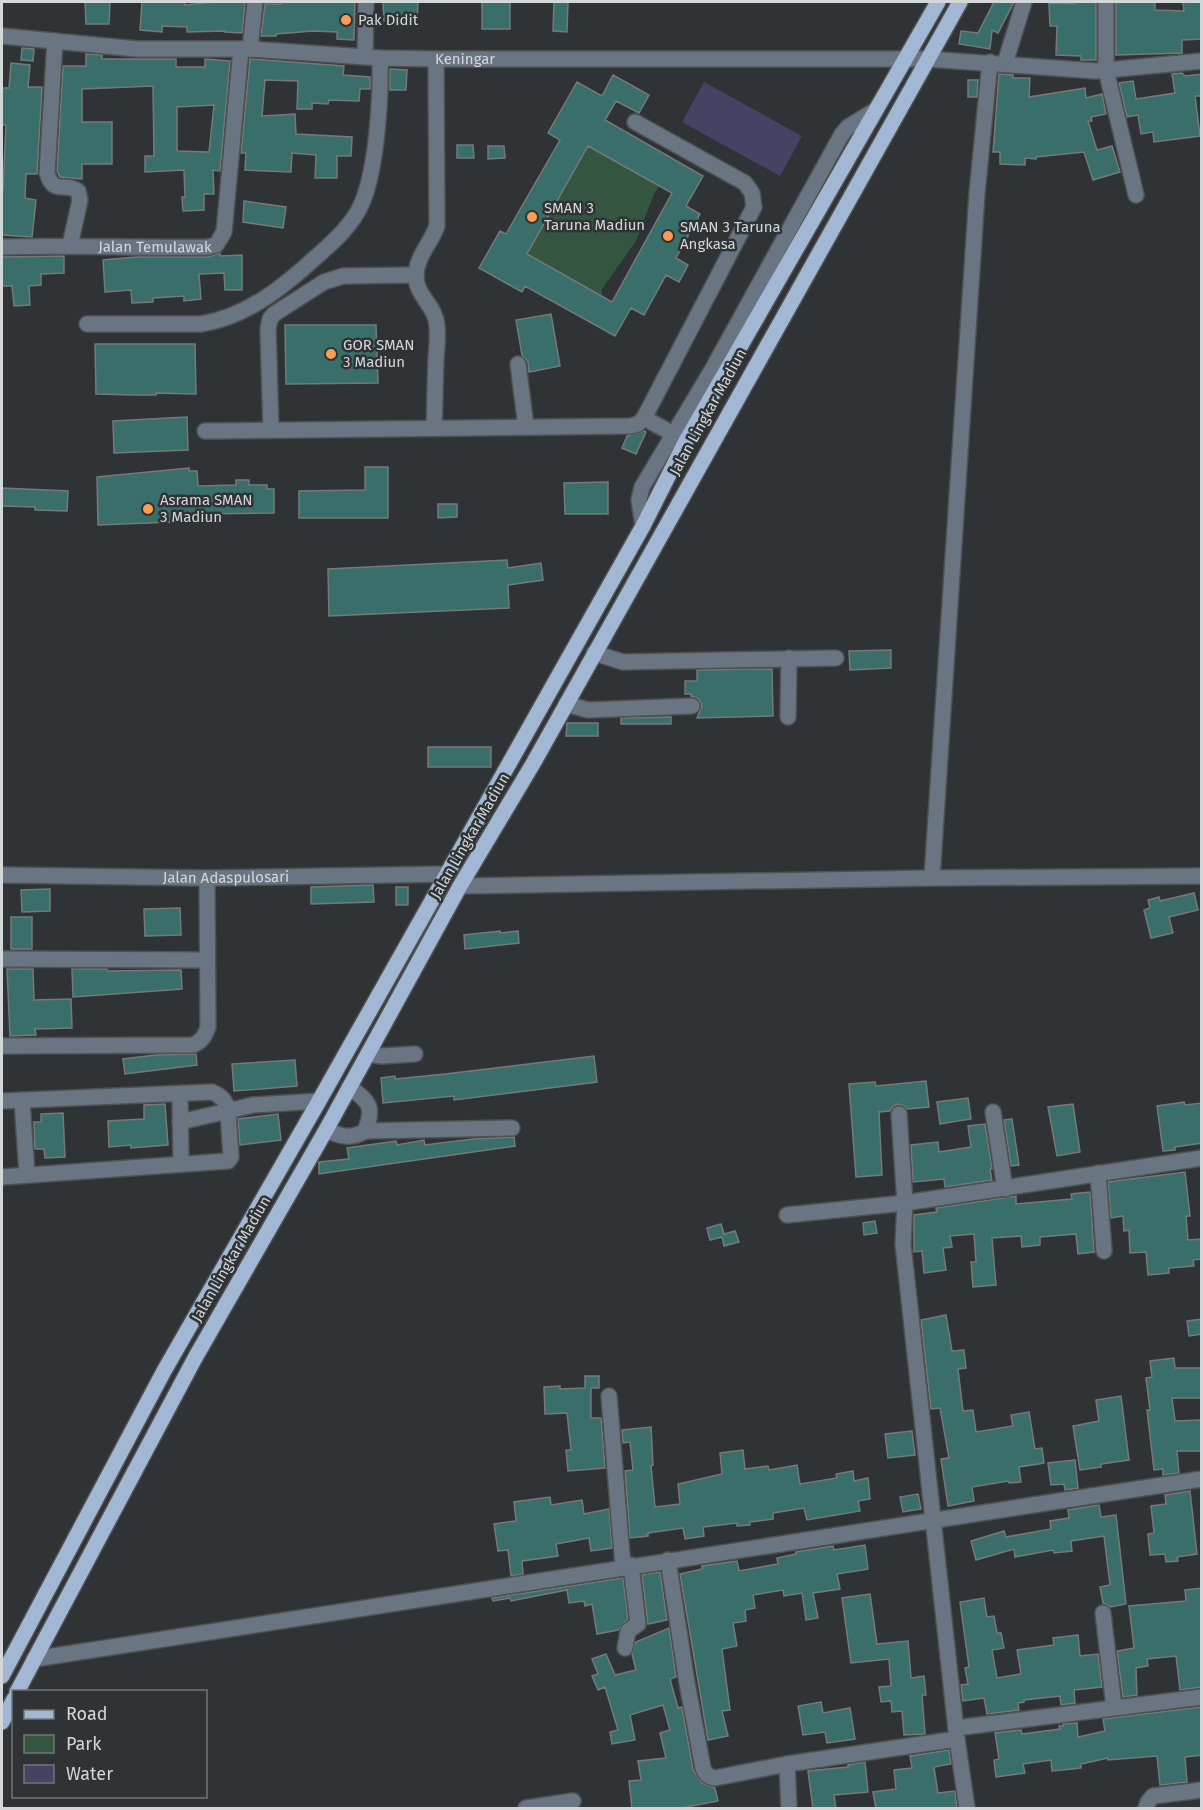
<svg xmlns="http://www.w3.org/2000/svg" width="1203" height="1810" font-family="'Fira Sans',sans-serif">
<rect width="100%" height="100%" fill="#303335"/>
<path fill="#345641" d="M588 146 659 186 654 194 636 241 602 289V296L527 254Z"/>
<path fill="#464264" d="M704 82 802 136 780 176 682 122Z"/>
<path fill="#396e6a" stroke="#757a79" stroke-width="1.5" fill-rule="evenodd" d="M85 2H110L109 24H86Z
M142 2H185V5L215 2H243L245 4 242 33 225 32V31L187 32V27L162 26V32L140 30Z
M281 2H355L354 40 337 39V32L313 31 276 34V36H261L265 4H281Z
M383 2H418L417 22 384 21Z
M482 2H510V29H482Z
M554 2H568L567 32 553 31Z
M994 2H1014L998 33 992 30 990 49 959 44 961 31 978 33Z
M1075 2H1096V60H1081V56L1056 55 1057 26H1050L1049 3 1075 4Z
M1116 2H1155V10L1184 11 1183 2H1202V39L1182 40V53L1116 55Z
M22 48 34 49 33 61 21 60Z
M86 54 102 55V59H176V67H205V59L230 61 220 171 213 170 214 194H204V210L183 211 182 197H185L184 170 145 172V156H154L153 86 82 89V122H112V164H82V179L60 177 57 171 63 66H86ZM214 105 209 152 177 151V107Z
M250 59 344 66 343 75 370 77V89H360L359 101 329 100 328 104 312 103V109H297L298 81 265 80 262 116 295 114 296 134 352 137 351 156H337V178H315L316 155 292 153 291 172 245 170 246 153H241Z
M11 63 30 65 28 87H42L37 174H26L25 198 36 200 32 237 2 235V190H3L6 125H2V88H9Z
M390 69 407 70 406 90H390Z
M1182 73 1185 76 1202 74V96H1195L1200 136 1154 142 1153 132 1141 134 1138 115 1127 117 1119 83 1133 81 1136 99 1175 93 1172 74Z
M999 74 1013 75V78H1030L1029 97 1085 88 1086 98 1102 94 1106 114 1091 117 1092 121H1088L1097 150 1112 146 1120 172 1093 180 1084 152 1036 157V159L1025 158V165L1000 164V152H993Z
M613 75 649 95 639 113 616 101 605 120 703 176 686 206 700 214 676 258 688 265 679 282 666 275 644 315 631 308 615 336 525 286 522 292 479 268 500 231 506 234 560 140 548 133 577 82 602 96ZM588 146 672 193 612 302 527 254Z
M968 80H978L977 97H968Z
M457 145H473L474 158H457Z
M488 146H504L505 158 488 159Z
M244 201 286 207 283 228 243 222Z
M220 253V256L242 255V290H225L224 273 199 274 201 299 184 301V296L153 298V302L132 303 131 290 105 292 103 260 136 257H208Z
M64 256V273L41 274V285L29 286 30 305 14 306 12 286H2V257Z
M551 314 560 366 529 372 528 362 522 355 516 320Z
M285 325H376L378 383 286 384Z
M95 344H195L196 394 156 393V395H134L96 394Z
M187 417 188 450 114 453 113 421Z
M644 431 646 432 636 454 622 448 627 436Z
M365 467H388V518H299V491L365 490Z
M189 468V471H197L198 486 236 485V480H249V485H267V489H274V513L199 514V521L98 525 97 477Z
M608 482V514H565L564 483Z
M2 488 68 491 67 511 35 510V507L2 506Z
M438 504H457V517L438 518Z
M507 560 508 568 541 563 543 580 508 585 509 608 329 616 328 569Z
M891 650V668L850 670 849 651Z
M772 669 773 716 697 718 702 706 700 701 697 698 691 696V694H685V681H697V670Z
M671 717V724H621V718Z
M567 723H598V736H566Z
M428 747H491V767H428Z
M373 885 374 902 311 904V887Z
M396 887H408V905H396Z
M50 889V911L22 912 21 890Z
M1194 893 1198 910 1169 917 1173 933 1151 938 1144 910 1150 908 1148 900 1159 897 1160 901Z
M180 908 181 935 145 936 144 909Z
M11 917H32V949H11Z
M500 931V933L518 931 519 943 465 949 464 935Z
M7 969H33L34 1000 71 999 72 1028 35 1029 36 1035 10 1036Z
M72 969H107V971L181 970 182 989 73 997Z
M196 1054 197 1065 125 1074 123 1059 156 1055Z
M594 1056 597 1082 454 1100V1096L383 1103 381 1078 395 1076V1079L445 1074Z
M295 1060 297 1086 234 1091 232 1064Z
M926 1081 929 1107 907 1109 904 1106 898 1104 893 1106 890 1111 879 1112 882 1175 856 1177 849 1084 875 1082 876 1086Z
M968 1098 971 1119 940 1124 937 1102Z
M1184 1102 1185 1105 1202 1103V1143L1175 1147V1150L1163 1151 1157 1106Z
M165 1104 168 1145 131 1148V1145L109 1147 108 1121 144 1119V1105Z
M1073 1104 1080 1152 1057 1156 1048 1107Z
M63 1113 65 1157 45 1158 44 1149H35L34 1122H41V1114Z
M278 1114 281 1140 240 1145 238 1119Z
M1012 1119 1019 1165 1011 1166 1004 1120Z
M985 1124 992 1169H990L992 1180 945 1187 944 1179 913 1182 911 1145 938 1142 939 1152 971 1147 968 1126Z
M514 1137 515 1146 319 1174V1162L349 1159 347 1148 396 1141 397 1145 424 1140 425 1145 473 1139Z
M1185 1172 1190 1216H1186L1188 1240 1202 1239V1259L1193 1260 1194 1266 1169 1268V1273L1148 1275 1146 1252 1130 1253 1129 1230 1124 1231 1123 1216 1111 1218 1108 1182Z
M1090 1192 1094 1252 1078 1254 1076 1234 1040 1237V1245L1022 1247 1021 1236 992 1238 996 1285 973 1287 971 1262H976L974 1234 950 1236 952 1247 943 1248 946 1270 924 1273 922 1251 914 1252V1215L937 1212 936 1208 1016 1196V1204L1072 1199 1071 1194Z
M875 1221 877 1233 864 1235 863 1223Z
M721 1224 724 1234 735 1231 739 1242 724 1246 722 1237 710 1240 707 1228Z
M946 1315 952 1351 964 1350 966 1368 958 1369 963 1411 973 1410 976 1432 1013 1426 1011 1415 1029 1412 1035 1449 1042 1448 1044 1463 1019 1467 1021 1482 1009 1483 1008 1481 972 1487 974 1501 948 1506 941 1459 949 1458 940 1408 931 1409 921 1320Z
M1202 1319V1334L1189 1336 1187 1321Z
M1174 1358 1175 1368H1202V1398H1172L1175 1421 1202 1420V1451H1177L1179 1473 1163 1475V1469L1154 1470 1147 1410H1150L1146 1378 1152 1377 1150 1361Z
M585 1376H599V1388H591V1418H601L605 1468 568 1471 566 1450H571L567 1413 545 1414 544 1387 560 1386V1389L585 1388Z
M1121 1396 1129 1460 1101 1464V1467L1080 1470 1073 1426 1099 1421 1096 1400Z
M651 1427 653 1465 651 1466 655 1507 680 1504 678 1484 722 1474 720 1453 743 1450 745 1469 768 1466 769 1470 797 1465 800 1484 837 1478 836 1474 853 1471 854 1481 868 1478 870 1499 858 1501 860 1511 807 1520 804 1508 773 1513V1519L750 1522V1525L737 1526V1523L703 1527 704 1536 685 1539 683 1528 648 1533V1536L630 1538 625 1471 633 1470 630 1442 623 1443 622 1430Z
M912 1431 915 1455 888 1458 885 1434Z
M1075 1460 1078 1488 1065 1490 1064 1484 1051 1485 1048 1463Z
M1190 1491 1197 1554 1177 1557 1178 1561 1166 1562 1165 1554 1150 1555 1148 1534 1154 1533 1151 1506 1166 1504 1165 1495Z
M918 1494 921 1509 903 1512 900 1497Z
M550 1497 551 1505 582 1500 584 1514 609 1509 612 1548 591 1551 589 1538 556 1544 558 1556 522 1561 523 1574 511 1576 508 1550 498 1551 494 1524 516 1521 514 1502Z
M1099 1505 1101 1517 1116 1515 1126 1604 1111 1607 1103 1603 1100 1587 1110 1585 1104 1536 1071 1541 1072 1551 1054 1553 1053 1550 1015 1557 1014 1549 976 1560 971 1541 1004 1531 1006 1537 1051 1529 1050 1521 1069 1518 1068 1510Z
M865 1545 868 1569 837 1574 840 1589 813 1593 818 1618 806 1620 802 1593 784 1596 783 1590 753 1595 755 1608 745 1610 746 1621 733 1623 737 1646 722 1649 730 1710 722 1711 728 1736 708 1740 680 1574 702 1569V1566L737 1561 739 1571 778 1564 777 1558 796 1554V1552L833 1546 834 1550Z
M660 1572 667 1620 648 1624 642 1575Z
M623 1578 628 1619 618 1630 597 1634 592 1604 585 1606 584 1601 569 1603 567 1590 511 1601 510 1598 493 1601 492 1598Z
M1202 1588V1687L1180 1690 1176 1656 1147 1659 1148 1666 1136 1668 1137 1695 1123 1697 1117 1651 1134 1648 1129 1606 1186 1601 1185 1590Z
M870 1594 877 1644 908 1641 911 1678 924 1676 926 1695H922L925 1734 904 1735 902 1711 892 1712 891 1701 881 1702 879 1687 891 1686 889 1659 851 1663 842 1598Z
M984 1598 987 1617 994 1616 997 1633H1001L1004 1648 992 1650 997 1678 1021 1674 1017 1650 1054 1645 1053 1638 1078 1635 1080 1656 1098 1654 1102 1687 1074 1690 1075 1703 1061 1705 1060 1696 1024 1700V1702L1018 1703 1019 1710 987 1714 984 1698 963 1701 961 1685 968 1684 965 1668 969 1667 960 1602Z
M669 1628 676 1677 670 1679 678 1708 682 1707 693 1770 702 1783 715 1788 718 1801 676 1809H632L629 1781 641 1780 638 1761 666 1758 660 1733 670 1730 663 1705 630 1715 635 1740 612 1744 610 1732 618 1730 605 1687 598 1690 592 1676 598 1674 592 1659 606 1654 615 1675 636 1670 632 1654 636 1642Z
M821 1702 823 1713 850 1708 855 1739 827 1743 825 1732 803 1735 798 1706Z
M1201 1707 1202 1755 1185 1757 1187 1782 1160 1785 1157 1756 1108 1760V1758L1081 1764V1768L1052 1771 1051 1760 1023 1764 1025 1773 996 1777 994 1760 999 1759 995 1733 1021 1730 1022 1734 1060 1729 1059 1726H1063V1724L1077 1723 1078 1737 1105 1731 1103 1719Z
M949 1750 951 1764 934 1767 938 1793 955 1791 957 1809H876L873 1792 896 1789 894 1770 912 1768 910 1756Z
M865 1762 868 1792 834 1795 836 1809H813L808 1771 848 1767V1765Z"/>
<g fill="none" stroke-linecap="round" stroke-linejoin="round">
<defs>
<g id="minor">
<path d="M1106 2V70L1136 195"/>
<path id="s1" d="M2 36 137 49H250L380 58 436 59H928L1096 71 1202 61"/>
<path d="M55 41 47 173C54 196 64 181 78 191L80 200 70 245"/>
<path d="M250 49 255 2"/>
<path d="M365 57 366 2"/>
<path d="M1005 63 1024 2"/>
<path d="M635 122 745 183 752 193 754 207 644 418 681 438"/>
<path id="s2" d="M2 247C71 245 139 248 208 247L216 245 224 232 241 49"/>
<path d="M87 324H201C246 317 282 288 315 258 333 242 352 226 362 203 377 167 381 97 380 58"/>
<path d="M518 364 526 427"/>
<path d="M434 428C435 405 435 382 436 358 437 348 438 337 437 326 436 306 416 296 416 276 416 257 431 243 437 226L436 59"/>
<path d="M271 430 268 329 270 319 274 314 324 282 343 276 416 275"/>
<path d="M205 431 631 426 638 424 644 418"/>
<path d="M643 526 639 500 642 487 713 368 842 134 848 127 876 110"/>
<path d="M594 653 623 662 836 658"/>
<path d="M566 704 588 710 692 706"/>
<path d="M788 717 789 658"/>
<path id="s3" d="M2 875 207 878 448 874"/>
<path d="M932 878 977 193 990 62"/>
<path d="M460 886 932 878 1202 876"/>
<path d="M2 959 207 960"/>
<path d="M2 1046 193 1045C202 1041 205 1036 208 1027L207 878"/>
<path d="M368 1054 382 1056 415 1054"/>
<path d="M180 1094 181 1163"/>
<path d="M22 1100 27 1174"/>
<path d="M2 1101 212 1092C222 1096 226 1101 228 1111L180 1122"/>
<path d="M993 1112 1005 1189"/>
<path d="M899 1114 905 1203 903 1244 957 1739 967 1808"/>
<path d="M326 1130C340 1136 351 1140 365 1131 375 1107 369 1101 349 1087"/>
<path d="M365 1131 512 1128"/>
<path d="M1098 1173 1104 1251"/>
<path d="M2 1177 228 1161 231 1157 228 1111 253 1105 319 1101"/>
<path d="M787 1215 905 1203 1202 1158"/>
<path d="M609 1396 623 1567"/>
<path d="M668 1560 687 1683 703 1768C706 1775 708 1777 715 1778L787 1764 957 1739"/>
<path d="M1103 1613 1114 1707"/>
<path d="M625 1648 628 1631 638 1624 631 1565"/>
<path d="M34 1659 1202 1479"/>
<path d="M956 1728 1202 1697"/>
<path d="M787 1764 789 1808"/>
<path d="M526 1808 573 1801"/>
<path d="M1146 1808 1148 1802 1153 1796 1202 1790"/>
</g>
<path id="major" d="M2 1676 164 1371 319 1101 643 526 686 441 938 2
M17 1692 195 1358 326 1130 460 886 534 762 960 2
M2 1722 14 1699"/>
</defs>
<use href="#minor" stroke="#4e5152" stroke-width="18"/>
<use href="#major" stroke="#4e5152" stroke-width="18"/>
<use href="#minor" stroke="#6a7583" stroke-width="15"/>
<use href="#major" stroke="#a1b7d4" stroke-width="15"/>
</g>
<g fill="#fc9d53" stroke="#303335" stroke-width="2">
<circle cx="346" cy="20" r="6"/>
<circle cx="532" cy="217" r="6"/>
<circle cx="668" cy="236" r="6"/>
<circle cx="331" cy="354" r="6"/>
<circle cx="148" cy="509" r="6"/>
</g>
<g text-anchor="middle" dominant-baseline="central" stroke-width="5" stroke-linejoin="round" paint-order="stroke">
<g font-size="15" fill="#d4d7d8" stroke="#303335" text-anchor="start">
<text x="358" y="20">Pak Didit</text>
<text x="544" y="208">SMAN 3<tspan x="544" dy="17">Taruna Madiun</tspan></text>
<text x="680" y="227">SMAN 3 Taruna<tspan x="680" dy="17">Angkasa</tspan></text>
<text x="343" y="345">GOR SMAN<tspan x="343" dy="17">3 Madiun</tspan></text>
<text x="160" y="500">Asrama SMAN<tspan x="160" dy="17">3 Madiun</tspan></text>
</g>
<g font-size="15" fill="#d4d7d8" stroke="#303335">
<text stroke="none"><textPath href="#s1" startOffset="464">Keningar</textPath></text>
<text stroke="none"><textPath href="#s2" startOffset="153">Jalan Temulawak</textPath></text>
<text transform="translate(708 412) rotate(-61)">Jalan Lingkar Madiun</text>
<text transform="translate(470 836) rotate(-60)">Jalan Lingkar Madiun</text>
<text stroke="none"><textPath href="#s3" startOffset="224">Jalan Adaspulosari</textPath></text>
<text transform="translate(231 1259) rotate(-60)">Jalan Lingkar Madiun</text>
</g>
</g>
<rect width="1203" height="1810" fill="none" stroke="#d4d7d8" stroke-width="6"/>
<rect x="12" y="1690" width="195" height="108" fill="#303335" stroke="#727576" stroke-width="1.5"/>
<rect x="24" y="1710" width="30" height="9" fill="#a1b7d4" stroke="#727576" stroke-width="1.5"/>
<text x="66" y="1720" font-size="18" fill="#d4d7d8">Road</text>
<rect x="24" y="1735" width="30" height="18" fill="#345641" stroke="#727576" stroke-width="1.5"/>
<text x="66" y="1750" font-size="18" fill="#d4d7d8">Park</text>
<rect x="24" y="1765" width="30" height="18" fill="#464264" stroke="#727576" stroke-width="1.5"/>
<text x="66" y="1780" font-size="18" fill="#d4d7d8">Water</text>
</svg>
